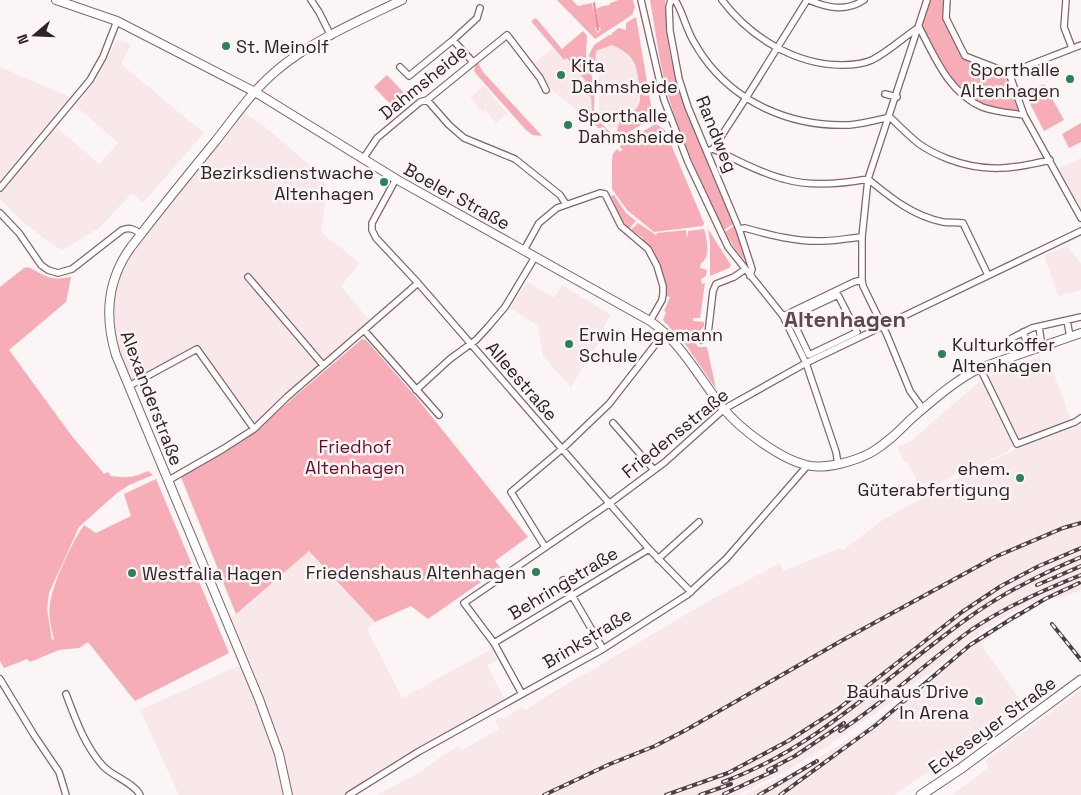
<svg xmlns="http://www.w3.org/2000/svg" width="1081" height="795" font-family="'Space Grotesk',sans-serif">
<rect width="100%" height="100%" fill="#fbf5f5"/>
<path fill="#f9e8ea" d="M117 40 131 44 121 64 204 133 143 203 132 193 100 227 63 250 54 246 23 222 0 199V188L53 124 99 164 118 143 76 106 98 77Z
M612 45 625 52 635 62 638 73 640 95 638 111 618 129 615 126 612 129 602 120 599 114V76L595 65V51Z
M553 48 564 60 567 58 589 85 592 114 588 119 554 92 533 64Z
M0 67 70 97 0 180Z
M484 86 507 113 496 123 485 110 483 112 470 98Z
M240 110 263 125 313 168 327 187 321 232 360 263 341 286 369 320 364 330 254 429 197 349 129 386 109 322 117 271Z
M1081 158V214L1057 170Z
M1067 246 1081 264V290L1058 296 1044 255Z
M527 282 554 298 562 285 611 315 603 328 605 332 571 387 543 356 538 326 510 308Z
M1039 357 1041 361 1048 359 1071 419 1011 447 1008 451 979 465 977 463 923 492 907 462 905 463 897 447 910 442 975 385 995 373Z
M1081 425V590L1059 599 1057 595 1046 601 1009 622 981 644 1025 707 894 795H744L801 768 869 727 977 637 1038 600 1019 609 986 628 890 703 828 746 783 773 737 795H376L417 774 442 756 459 746 462 750 499 729 495 720 499 717 504 719 522 707 524 710 527 709 584 673 585 674 714 598 780 563 783 571 840 548 842 551 884 519 977 468 1016 449Z
M309 551 375 622 367 629 402 698 492 649 497 660 487 665 506 702 347 795H179L140 710 245 663 227 621Z
M1081 690V795H952L989 767 985 761Z"/>
<path fill="#f6adb7" d="M557 0H572L578 6 592 3 597 27 595 29 598 33 601 29 598 27 596 9 603 6 610 5V3L619 0H633L635 7 632 15 595 39Z
M650 0H665C668 18 666 36 670 54 683 111 711 170 735 223L724 230C705 190 683 144 670 102 660 69 656 34 650 0Z
M927 0H946V18L964 55 1009 73 1024 115 982 106 958 90 919 27Z
M636 17 653 117 620 138 617 131 620 119C626 116 633 113 637 108 641 103 640 95 639 89 638 65 635 55 612 45L596 51 595 65H592L589 55 594 45 609 35H612V33L619 28 626 30V23Z
M536 18 562 49 583 31 587 36 586 56 595 87 594 108 596 118 614 136V141L588 119 592 114 591 97 585 93 589 85 567 58 564 60 531 21Z
M477 61 483 72 542 136 533 135 526 130 478 76 474 71Z
M387 75 407 96 394 108 374 87Z
M1044 84 1064 120 1044 131 1025 94Z
M1081 123V142L1069 148 1062 134Z
M656 124 665 130 704 223 703 226 654 232 627 210 612 189V160L613 154 617 149 620 152 623 149 619 147 638 134Z
M614 195 626 213 636 221 629 229 621 220 611 196Z
M638 223 656 235 657 233 686 230 687 239 688 231 704 229C707 239 711 258 701 263L700 268 707 270 706 276 701 279 702 284 705 283 700 318H693V321L704 322V326L694 339 698 347H707L716 389 686 345 663 320 666 312 664 311 670 297 666 296C665 277 659 252 642 241L643 238 631 230Z
M735 225 748 264 735 249 725 232Z
M708 229 731 265 729 268 710 276V243Z
M28 267C47 276 48 281 71 277L66 302 9 350 71 435 104 474 108 472 111 476C128 478 132 478 148 471L153 475 129 485 117 493 79 527 49 593 47 609 52 640 54 639C51 628 48 615 50 604 53 583 72 542 84 525L96 533 131 516 124 494 156 479 229 653 135 701 88 642 79 648 59 650 30 662 27 659 4 668 0 661V287L24 268Z
M362 339 366 340 416 397 528 537 495 561 501 568 428 619 411 606 375 622 309 551 236 614 181 477 243 441Z"/>
<g fill="none" stroke-linecap="round" stroke-linejoin="round">
<path stroke="#f1889a" stroke-width="2" d="M594 3 598 30"/>
<defs>
<path id="street" d="M311 0 319 12 331 36
M641 0 664 100 688 162 728 247 783 316 806 363 836 452 838 464
M671 0 669 7 670 31 679 79 688 107 739 229 752 269 750 276
M675 0C681 9 684 21 689 32 692 40 697 47 702 55 735 103 791 127 849 125 862 124 877 120 890 117 899 126 908 135 918 143 927 150 938 155 948 159 985 173 1013 169 1050 160
M722 0C750 37 795 65 842 65 852 65 863 64 872 60 888 52 904 37 919 27 935 57 948 92 982 107 995 112 1010 113 1024 115
M809 0C828 8 846 12 864 0
M947 0 946 18 965 56 1009 73 1081 45
M1066 0 1064 27 1072 48
M472 61 453 40 477 18 480 8
M400 67 409 76 453 40
M1009 73 1024 115 1081 218
M885 94 897 97
M427 100 449 125 464 138 515 159 560 195 566 204
M713 149 746 98 807 0
M707 151 713 149C736 159 759 173 784 179 811 187 841 184 868 179 891 198 913 216 943 222 950 223 956 222 963 223L988 275
M363 159 377 138 420 102 427 100 507 35 540 78 546 90
M396 179 372 223V230L376 238 418 283 649 549 691 592
M0 188 90 80 103 57 117 21
M0 213 19 233 41 265 48 270 58 273 72 269 122 230C130 227 134 229 141 234
M739 229 745 228C770 235 796 242 823 241 836 241 849 238 862 237
M524 250 539 223 557 208 600 193 605 194 621 226 648 249 657 266 663 286V294L662 300 650 321
M248 277 323 365
M838 295 857 332 809 355 791 317Z
M783 316 854 282 862 280
M1067 320 1070 337
M1039 327 1041 340
M364 330 439 415
M1023 332 1030 351
M701 340 708 334 713 291 716 284 734 277 744 270
M1016 356 1010 340 1012 338 1032 328 1081 317
M980 368 1017 444 1075 422 1081 418
M129 386 197 349 254 429
M416 390 450 359 476 340 488 327 505 307 535 257
M923 409 910 391 887 335 863 286 862 280V237L868 179 927 0
M613 423 654 470
M169 480 223 449 254 429 287 397 418 283
M545 547 511 492 562 449 609 404 665 332
M658 559 699 522
M563 580 603 649
M494 643 649 549
M0 679 34 735 59 772 66 795
M66 694C75 718 85 747 104 767 114 777 134 783 140 795
M522 694 494 643 464 603 610 503 665 462 724 409 806 363 1081 231
M349 795 418 752 603 649 687 595 726 559 807 466"/>
<path id="secondary" d="M56 0 117 21 255 92 396 179 650 321C682 343 699 378 723 408 740 429 780 459 806 465 825 470 856 461 872 452 887 443 898 432 910 420 932 401 954 381 980 368L1081 333
M288 795 279 754 259 699 116 355C104 316 107 280 131 247 158 212 186 177 214 143 234 118 252 91 276 71 309 42 362 19 402 0"/>
<path id="primary" d="M921 795 960 769 1081 680"/>
</defs>
<use href="#street" stroke="#826569" stroke-width="8"/>
<use href="#secondary" stroke="#826569" stroke-width="10"/>
<use href="#primary" stroke="#826569" stroke-width="11"/>
<use href="#street" stroke="#fff" stroke-width="5.5"/>
<use href="#secondary" stroke="#fff" stroke-width="8"/>
<use href="#primary" stroke="#fff" stroke-width="9"/>
<defs>
<path id="rail" d="M1037 585 1081 566
M1015 617 1045 599 1079 583
M1052 624 1081 660
M840 731C886 701 927 662 971 630 1005 607 1043 590 1081 575
M768 770 795 756 844 723
M723 782C817 748 888 675 968 618 1003 593 1041 574 1081 557
M724 794 776 770
M544 795 610 764 655 746 686 730 841 641 995 557 1063 528 1081 523
M666 795 728 773 788 741 838 709 962 612 1001 586 1039 566 1081 548
M700 795 731 784
M759 795 817 761
M780 795 876 725 970 645 1019 614"/>
</defs>
<use href="#rail" stroke="#4c4142" stroke-width="4"/>
<use href="#rail" stroke="#fbf5f5" stroke-width="2" stroke-dasharray="5.5" stroke-linecap="butt"/>
</g>
<g fill="#298258" stroke="#fbf5f5" stroke-width="2">
<circle cx="226" cy="46" r="5"/>
<circle cx="561" cy="75" r="5"/>
<circle cx="1070" cy="79" r="5"/>
<circle cx="568" cy="125" r="5"/>
<circle cx="384" cy="182" r="5"/>
<circle cx="569" cy="344" r="5"/>
<circle cx="942" cy="354" r="5"/>
<circle cx="1020" cy="478" r="5"/>
<circle cx="536" cy="572" r="5"/>
<circle cx="132" cy="573" r="5"/>
<circle cx="979" cy="701" r="5"/>
</g>
<g text-anchor="middle" dominant-baseline="central" stroke-width="5" stroke-linejoin="round" paint-order="stroke">
<g font-size="18" fill="#2f2324" stroke="#fbf5f5" text-anchor="start">
<text x="236" y="46">St. Meinolf</text>
<text x="571" y="65">Kita<tspan x="571" dy="21">Dahmsheide</tspan></text>
<text x="1060" y="69" text-anchor="end">Sporthalle<tspan x="1060" dy="21">Altenhagen</tspan></text>
<text x="578" y="115">Sporthalle<tspan x="578" dy="21">Dahmsheide</tspan></text>
<text x="374" y="172" text-anchor="end">Bezirksdienstwache<tspan x="374" dy="21">Altenhagen</tspan></text>
<text x="579" y="334">Erwin Hegemann<tspan x="579" dy="21">Schule</tspan></text>
<text x="952" y="344">Kulturkoffer<tspan x="952" dy="21">Altenhagen</tspan></text>
<text x="1010" y="468" text-anchor="end">ehem.<tspan x="1010" dy="21">Güterabfertigung</tspan></text>
<text x="526" y="572" text-anchor="end">Friedenshaus Altenhagen</text>
<text x="142" y="573">Westfalia Hagen</text>
<text x="969" y="691" text-anchor="end">Bauhaus Drive<tspan x="969" dy="21">In Arena</tspan></text>
</g>
<g font-size="18" fill="#2f2324" stroke="#fbf5f5">
<text transform="translate(423 82) rotate(-39)">Dahmsheide</text>
<text transform="translate(717 134) rotate(68)">Randweg</text>
<text transform="translate(457 196) rotate(29)">Boeler Straße</text>
<text transform="translate(522 381) rotate(49)">Alleestraße</text>
<text transform="translate(152 398) rotate(69)">Alexanderstraße</text>
<text transform="translate(675 433) rotate(-39)">Friedensstraße</text>
<text transform="translate(563 583) rotate(-31)">Behringstraße</text>
<text transform="translate(587 638) rotate(-31)">Brinkstraße</text>
<text transform="translate(992 725) rotate(-36)">Eckeseyer Straße</text>
</g>
<g font-size="18" fill="#6c0e2b" stroke="#fbf5f5">
<text x="355" y="446">Friedhof<tspan x="355" dy="21">Altenhagen</tspan></text>
</g>
<g font-size="22" font-weight="bold" fill="#62474b" stroke="#fbf5f5">
<text x="845" y="319">Altenhagen</text>
</g>
</g>
<g transform="translate(35 35) rotate(251)" stroke="#fbf5f5" stroke-width="4" paint-order="stroke">
<path d="M0-4L9 19L0 12L-9 19Z" fill="#2f2324"/>
<text y="-8" font-size="14" font-weight="bold" text-anchor="middle" fill="#2f2324">N</text>
</g>
</svg>
